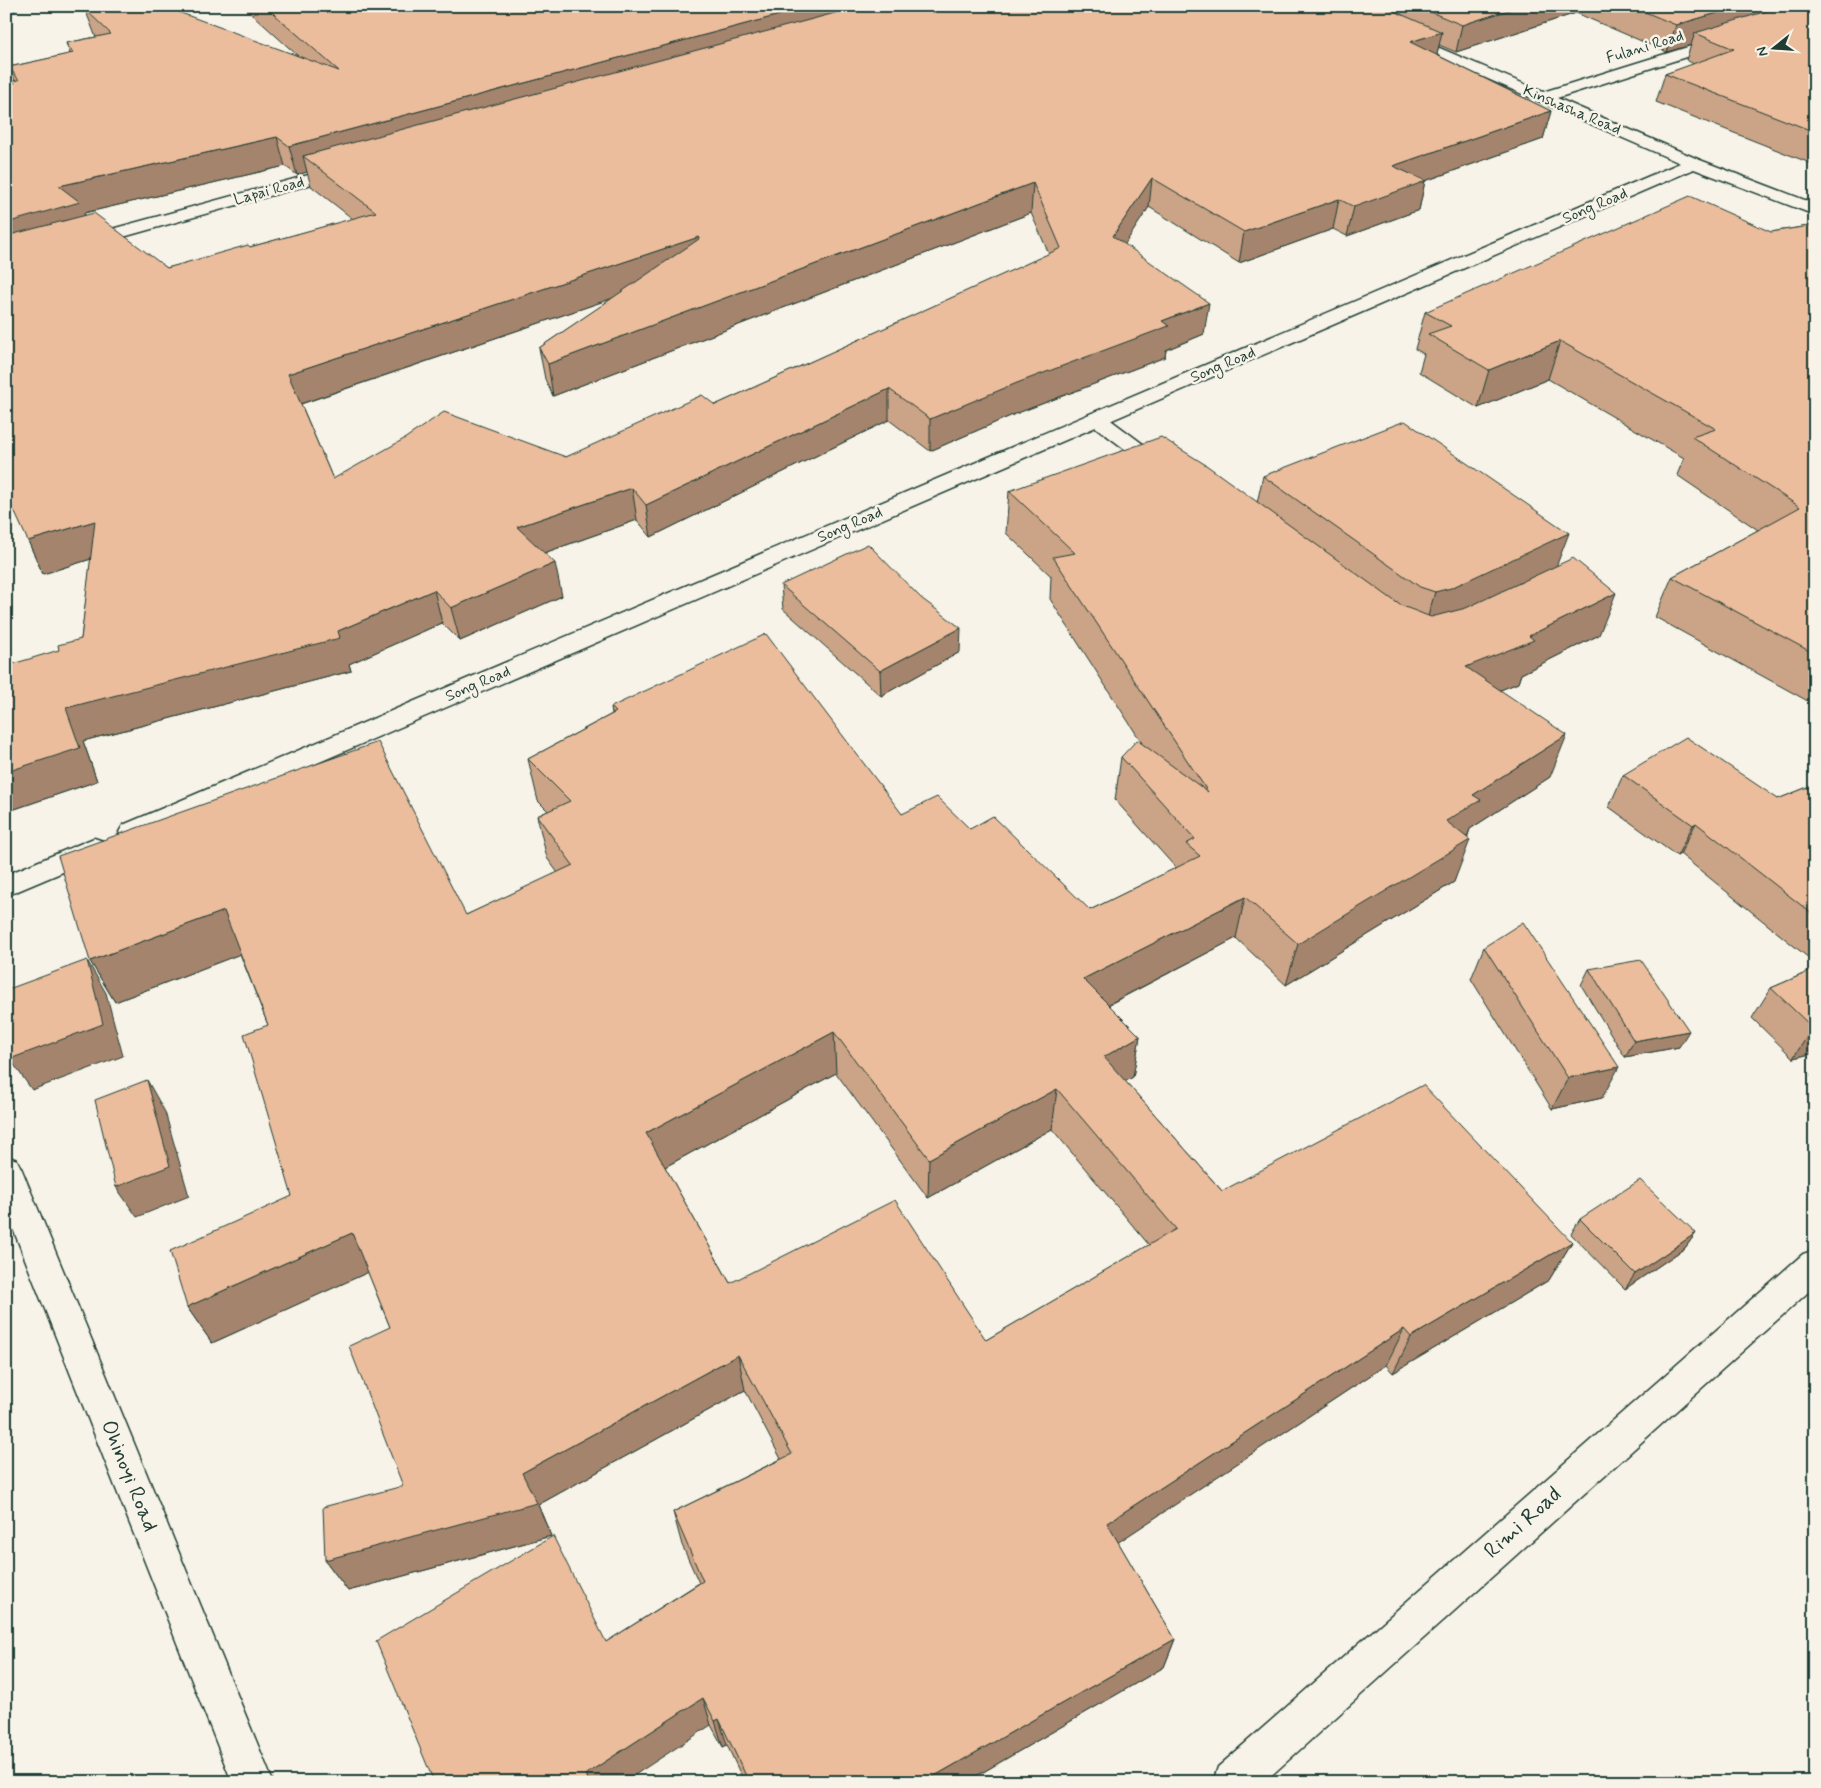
<svg xmlns="http://www.w3.org/2000/svg" width="1821" height="1788" font-family="Mynerve,sans-serif">
<rect width="100%" height="100%" fill="#f7f3e8"/>
<filter id="ink" filterUnits="userSpaceOnUse"><feTurbulence type="fractalNoise" baseFrequency=".02" numOctaves="2"/><feDisplacementMap in="SourceGraphic" scale="10" xChannelSelector="R" yChannelSelector="G"/><feConvolveMatrix kernelMatrix="1 2 1 2 8 2 1 2 1" color-interpolation-filters="sRGB"/></filter>
<g filter="url(#ink)">
<g fill="none" stroke-linecap="round" stroke-linejoin="round">
<path fill="#5c929e" fill-rule="evenodd" d="M11 6H22L6 18V10Z"/>
<defs>
<path id="service" d="M1097 413 1104 415 1171 465 1175 469 1171 473 1164 475 1157 473 1090 423 1087 419 1090 415Z"/>
<path id="minor" d="M1404 33 1543 92 1720 37H1730L1732 40 1730 43 1557 98 1700 160 1815 204V215L1694 169 141 839 132 842 123 839 119 832 123 825 1680 163 1399 40 1397 37 1399 34Z
M345 165 351 167 353 170 351 173 91 246 85 247 79 246 76 242 79 238Z
M94 838 103 841 107 848 103 855 6 896V875Z
M6 1156 17 1160 22 1170 273 1782H232L6 1211Z
M1815 1250V1286L1264 1782H1213L1218 1767 1803 1254Z"/>
</defs>
<use href="#service" stroke="#1f3d34" stroke-width="3"/>
<use href="#minor" stroke="#1f3d34" stroke-width="3"/>
<use href="#service" fill="#f7f3e8" fill-rule="evenodd"/>
<use href="#minor" fill="#f7f3e8" fill-rule="evenodd"/>
</g>
<path fill="#cba386" stroke="#1f3d34" fill-rule="evenodd" d="M243 6H1815V165L1656 102 1665 74 1694 64 1686 60 1691 45 1667 52 1576 13 1456 52 1439 45 1437 55 1551 111 1543 139 1425 181 1419 210 1347 236 1333 229 1239 263 1149 207 1124 244 1204 334 1166 350 1165 357 1015 414 930 451 889 420 651 537 637 520 544 553 562 596 460 641 442 623 349 664 351 671 83 741 97 781 6 812 59 650 81 639 91 559 43 574 28 541 14 83 13 81H15L9 67 70 54 66 43 96 37 95 35 85 9 298 56ZM285 166 297 175 307 172 311 186 353 219 250 247 167 268 85 215 84 213ZM1031 213 1049 254 715 405 566 457 333 479 301 404 613 298 539 348 545 379 553 396Z
M1815 225V705L1655 617 1672 577 1758 530 1677 475 1684 458 1548 379 1478 408 1419 372 1424 354 1415 349 1425 312 1771 232Z
M1263 476 1557 565 1599 635 1521 674 1518 683 1500 690 1550 777 1470 829 1454 882 1286 985 1236 938 1108 1005 1140 1036 1133 1077 1125 1081 1222 1191 1572 1242 1549 1280 1393 1373 1386 1365 1118 1542 1175 1639 1164 1667 966 1782H744L727 1745 723 1747 711 1725 606 1642 699 1583 682 1545 673 1512 781 1459 745 1390 538 1505 551 1536 348 1591 325 1560 403 1486 390 1327 368 1272 212 1343 187 1307 292 1196 268 1025 240 954 115 1002 90 961 466 915 558 873 547 858 537 816 548 811 538 801 528 759 612 714 611 707 902 814 970 829 1090 910 1176 868 1115 800 1121 757 1142 743 1050 599 1051 576 1006 533 1009 491 1257 503ZM836 1073 928 1198 1052 1129 1149 1245 986 1340 730 1283 665 1167Z
M781 585 960 652 881 696 783 609Z
M1623 775 1778 799 1815 784V963L1680 854 1677 856 1609 807Z
M1484 947 1602 1098 1552 1109 1471 979Z
M1589 969 1679 1047 1625 1057 1581 985Z
M1815 969V1053L1793 1058 1752 1018 1771 988Z
M1815 1070V1080L1811 1076Z
M1580 1219 1696 1233 1685 1248 1625 1289 1571 1234Z"/>
<path fill="#a5846d" stroke="#1f3d34" d="M813 6H911L303 156 307 172 297 175 289 146Z
M1521 6H1578L1576 13 1456 52 1462 25Z
M1741 6H1815L1695 33 1691 45 1667 52 1676 25Z
M1442 32 1436 59 1410 42Z
M1551 111 1543 139 1425 181 1419 210 1347 236 1354 207 1393 166Z
M277 137 285 166 84 213 91 232 6 256V223L59 186Z
M1152 178 1149 207 1110 267 1113 236Z
M1033 183 1031 213 553 396 548 364Z
M1339 199 1333 229 1239 263 1244 232Z
M699 237 702 268 297 405 288 374Z
M1209 303 1204 334 1166 350 1165 357 1015 414 930 451V419L1162 321Z
M1560 341 1548 379 1478 408 1489 370Z
M889 389V420L651 537 646 505Z
M632 488 637 520 524 560 517 527Z
M95 521 110 553 43 574 28 541Z
M1569 533 1551 580 1421 640 1435 592Z
M555 563 562 596 460 641 451 608Z
M434 590 442 623 349 664 351 671 83 741 97 781 6 812V772L66 708 338 631Z
M1616 593 1599 635 1521 674 1518 683 1453 709 1466 667Z
M961 628 960 652 881 696 880 671Z
M1567 735 1550 777 1470 829 1465 842 1470 840 1454 882 1286 985 1298 944 1446 821 1473 795Z
M1696 823 1680 854 1677 856 1693 825Z
M1245 897 1236 938 1078 1020 1083 979Z
M224 911 243 953 115 1002 90 961Z
M87 960 106 993 123 1056 32 1090 10 1059Z
M1813 1028H1815V1053L1793 1058Z
M1689 1031 1679 1047 1625 1057 1634 1041Z
M834 1032 836 1073 654 1173 646 1133Z
M1140 1036 1133 1077 1098 1098 1104 1057Z
M1619 1067 1602 1098 1552 1109 1568 1078Z
M147 1080 165 1112 189 1196 137 1217 116 1187Z
M1057 1089 1052 1129 928 1198 929 1159Z
M352 1233 371 1271 212 1343 187 1307Z
M1696 1233 1685 1248 1625 1289 1635 1274Z
M1572 1242 1549 1280 1393 1373 1411 1337Z
M1404 1329 1386 1365 1099 1555 1107 1523Z
M738 1355 745 1390 538 1505 551 1536 348 1591 325 1560 522 1473Z
M1175 1639 1164 1667 966 1782H924Z
M703 1698 711 1725 624 1782H589L586 1774Z
M719 1719 727 1745 723 1747 715 1721Z"/>
<path fill="#ecbd9c" stroke="#1f3d34" fill-rule="evenodd" d="M96 6H162L339 71 265 6H813L289 146 277 137 59 186 80 202 6 223V85L15 83 13 81 19 80 9 67 73 53 66 43 111 34 85 9Z
M861 6H1382L1442 32 1410 42 1551 111 1393 166 1426 181 1354 207 1339 199 1244 232 1152 178 1113 236 1209 303 1162 321 1169 326 1017 383 930 419 889 389 646 505 632 488 517 527 555 563 451 608 434 590 338 631 340 638 66 708 80 748 6 772V666L59 650 58 645 81 639 95 521 28 541 6 493V236L94 213 167 268 248 245 250 247 376 212 303 156ZM1033 183 1061 248 715 405 702 395 566 457 444 412 404 439 333 479 288 374 699 237V239L539 348 548 364Z
M1416 6H1521L1462 25Z
M1631 6H1741L1676 25Z
M1783 6H1815V132L1665 74 1734 49 1695 33Z
M1690 196 1771 232 1815 225V654L1672 577 1800 507 1692 437 1716 429 1560 341 1489 370 1428 334 1451 326 1425 312Z
M1405 421 1569 533 1451 588 1435 592 1420 587 1263 476Z
M1161 437 1206 465 1400 605 1431 617 1466 608 1573 558 1616 593 1529 636 1534 640 1466 667 1567 735 1473 795 1481 800 1446 821 1470 840 1298 944 1245 897 1083 979 1140 1036 1104 1057 1222 1191 1423 1085 1572 1242 1411 1337 1404 1329 1107 1523 1175 1639 924 1782H749L719 1719 715 1721 703 1698 586 1774 589 1782H434L376 1641 553 1536 606 1642 703 1581 673 1512 792 1454 738 1355 522 1473 537 1503 325 1560 323 1507 403 1486 349 1346 390 1327 352 1233 187 1307 170 1251 292 1196 244 1034 268 1025 224 911 90 961 58 856 378 742 466 915 573 865 537 816 570 801 528 759 616 712 611 707 766 634 902 814 937 797 970 829 993 816 1090 910 1200 856 1186 844 1195 839 1121 757 1137 740 1208 792 1053 557 1075 553 1009 491ZM834 1032 929 1159 1057 1089 1176 1229 986 1340 895 1200 730 1283 646 1133Z
M868 544 921 598 961 628 880 671 781 585Z
M1686 737 1778 799 1815 784V916L1696 823 1693 825 1623 775Z
M1523 922 1619 1067 1568 1078 1484 947Z
M87 960 103 1024 10 1059 6 1045V990Z
M1641 960 1689 1031 1634 1041 1589 969Z
M1815 969V1028H1813L1771 988Z
M147 1080 170 1166 116 1187 95 1100Z
M1640 1180 1696 1233 1635 1274 1580 1219Z"/>
</g>
<g text-anchor="middle" dominant-baseline="central" stroke-width="5" stroke-linejoin="round" paint-order="stroke">
<g font-size="16" fill="#1f3d34" stroke="#f7f3e8">
<text transform="translate(1645 47) rotate(-17)">Fulani Road</text>
<text transform="translate(1572 110) rotate(23)">Kinshasha Road</text>
<text transform="translate(269 191) rotate(-15)">Lapai Road</text>
<text transform="translate(1595 206) rotate(-23)">Song Road</text>
<text transform="translate(1223 365) rotate(-23)">Song Road</text>
<text transform="translate(850 525) rotate(-23)">Song Road</text>
<text transform="translate(478 684) rotate(-23)">Song Road</text>
</g>
<g font-size="22" fill="#1f3d34" stroke="#f7f3e8">
<text transform="translate(129 1476) rotate(68)">Ohinoyi Road</text>
<text transform="translate(1523 1523) rotate(-42)">Rimi Road</text>
</g>
</g>
<rect width="1821" height="1788" fill="none" stroke="#f7f3e8" stroke-width="25"/>
<rect x="12" y="12" width="1796" height="1763" fill="none" stroke="#1f3d34" stroke-width="2" filter="url(#ink)"/>
<g transform="translate(1774 48) rotate(253)" stroke="#f7f3e8" stroke-width="4" paint-order="stroke">
<path d="M0-4L9 19L0 12L-9 19Z" fill="#1f3d34"/>
<text y="-8" font-size="14" font-weight="bold" text-anchor="middle" fill="#1f3d34">N</text>
</g>
</svg>
